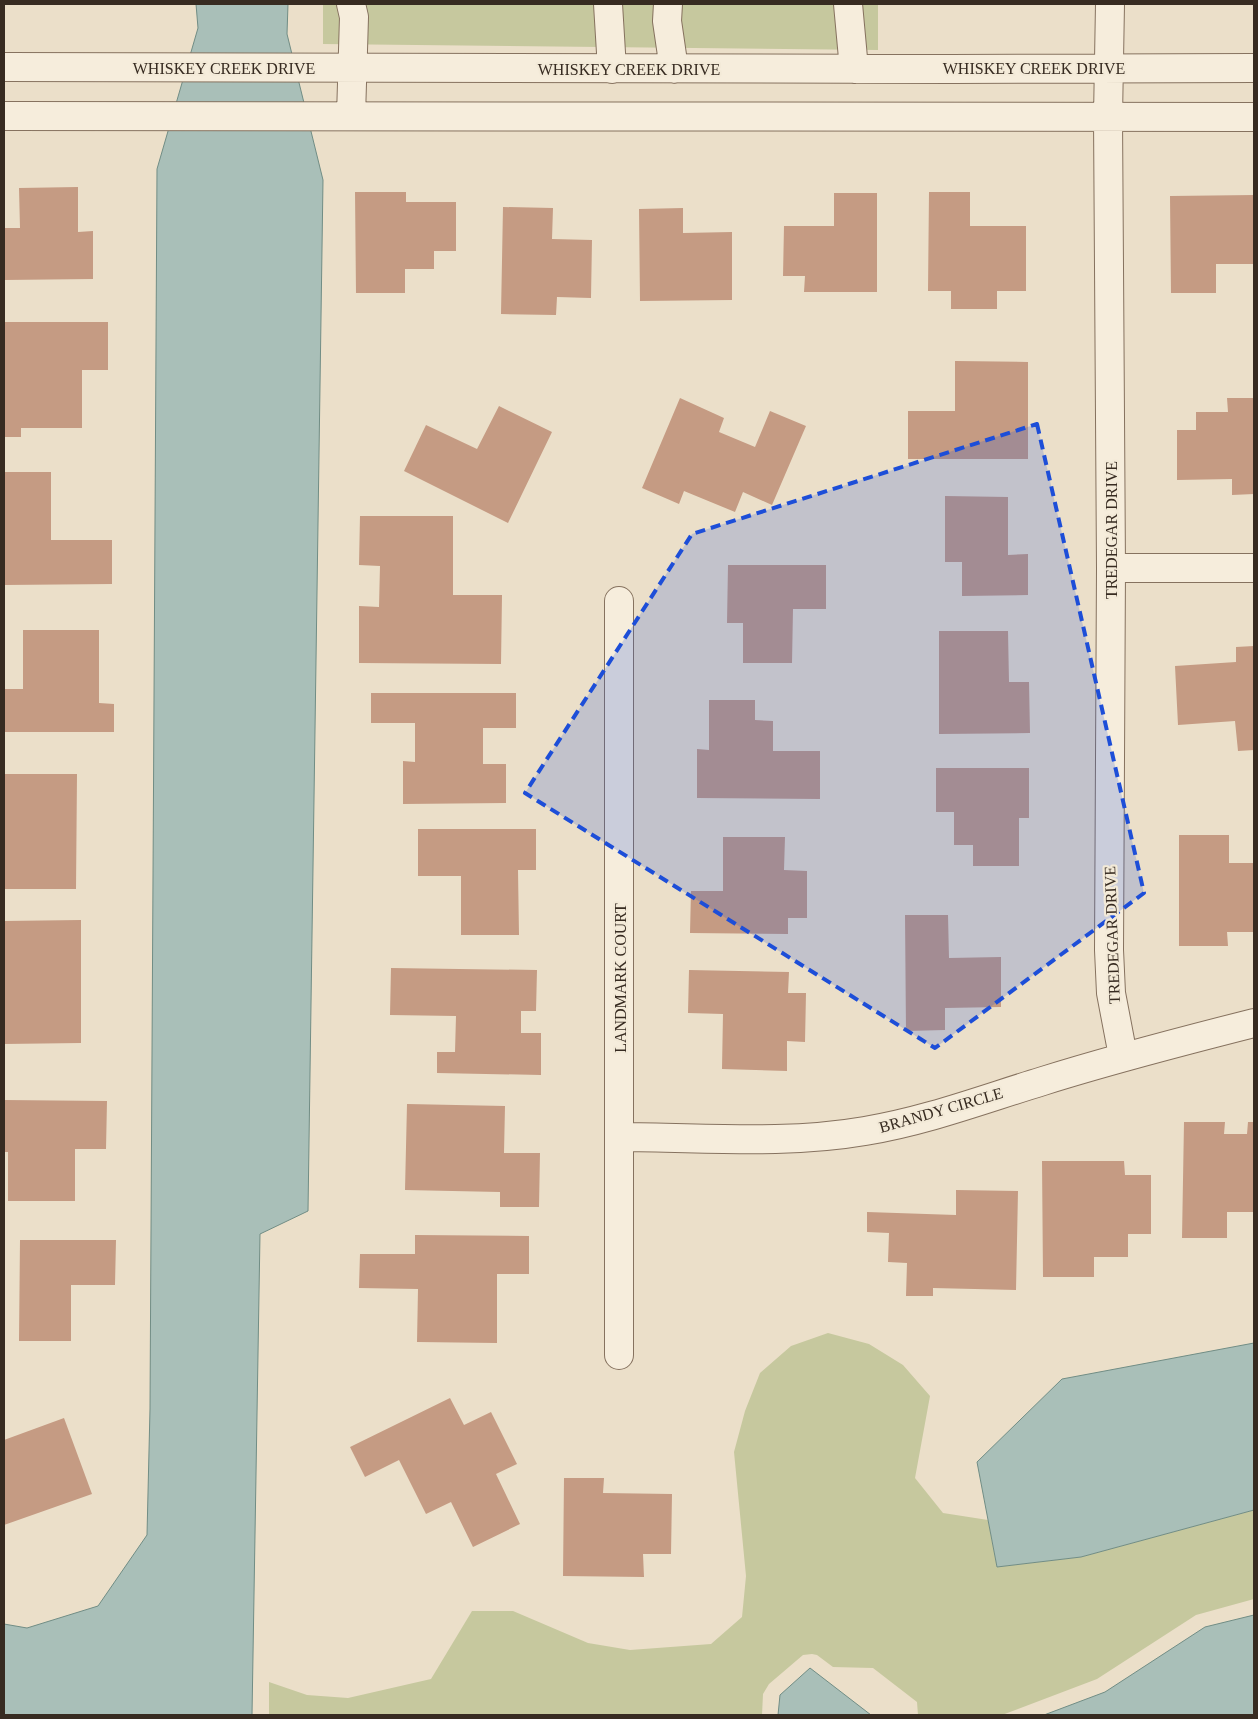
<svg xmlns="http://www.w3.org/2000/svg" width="1258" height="1719" font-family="'Times New Roman',serif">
<rect width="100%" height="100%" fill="#ebdfc9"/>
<path fill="#c6c89e" d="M323 4H878V50L323 44Z
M828 1333 869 1344 903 1365 930 1396 915 1478 943 1513 988 1520 997 1567 1081 1557 1254 1510V1599L1196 1615 1097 1679 1002 1715H918L917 1702 873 1668 833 1667 817 1655 812 1654 803 1655 769 1684 763 1694 762 1715H269V1682L307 1695 348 1698 431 1679 472 1611H513L588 1643 630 1650 711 1644 742 1617 746 1576 734 1452 745 1411 760 1373 791 1346Z"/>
<path fill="#a9bfb8" stroke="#718d85" d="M196 4H288L287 34 323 180 308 1211 260 1234 252 1715H4V1624L27 1628 98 1606 147 1535 150 1409 157 169 198 28Z
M1254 1343V1510L1081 1557 997 1567 977 1462 1062 1379Z
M1254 1615V1715H1044L1105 1692 1205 1627Z
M810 1668 871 1715H778L780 1695Z"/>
<path fill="#c59b83" d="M78 187V232L93 231V279L4 280V228H20L19 188Z
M355 192H406V202H456V251H434V269H405V293H356Z
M929 192H970V226H1026V291H997V309H951V291H928Z
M834 193H877V292H804L805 276H783L784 226H834Z
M1254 195V264H1216V293H1171L1170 196Z
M503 207 553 208 552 239 592 240 591 298 557 297 556 315 501 314Z
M683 208V233L732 232V300L640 301 639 209Z
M4 322H108V370H82V428H21V437H4Z
M955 361 1028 362V459H908V411H955Z
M680 398 724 418 719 432 755 447 770 411 806 426 772 505 743 492 735 512 684 491 679 504 642 488Z
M1227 398H1254V494L1232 495V479L1177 480V430H1196V412H1228Z
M499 406 552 432 508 523 404 471 426 425 477 449Z
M4 472H51V540H112V584L4 585Z
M945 496 1008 497V555L1028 554V595L962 596V562H945Z
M360 516H453V595H502L501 664 359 663V606L379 607 380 566 359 565Z
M728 565H826V609H793L792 663H743V623H727Z
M23 630H99V703L114 704V732H4V689H23Z
M939 631H1008L1009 682H1029L1030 733 939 734Z
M1254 646V750L1238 751 1235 721 1178 725 1175 666 1236 662V647Z
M371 693H516V728H483V764H506V803L403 804V761L415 762V723H371Z
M709 700H755V720L773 721V751H820V799L697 798V749L709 750Z
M936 768H1029V818H1019V866H973V845H954V812H936Z
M4 774H77L76 889H4Z
M418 829H536V870H518L519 935H461V876H418Z
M1179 835H1229V863H1254V932H1227L1228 946H1179Z
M723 837H785L784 870 807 871V918H788V934L690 933 691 891H723Z
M905 915H948L949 958 1001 957V1007L945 1008V1030L906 1031Z
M81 920V1043L4 1044V921Z
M391 968 537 970 536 1011H521V1033H541V1075L437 1073V1052H455L456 1016 390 1015Z
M689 970 789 972 788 993H806L805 1042 787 1041V1071L722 1069 723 1014 688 1013Z
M4 1100 107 1101 106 1149H75V1201H8V1152H4Z
M407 1104 505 1106 504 1153H540L539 1207H500V1192L405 1190Z
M1184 1122H1225L1224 1134H1247L1248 1122H1254V1212H1227V1238H1182Z
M1042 1161H1124L1125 1175H1151V1234H1128V1257H1094V1277H1043Z
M956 1190 1018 1191 1016 1290 933 1288V1296H906L907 1263 888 1262 889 1233 867 1232V1212L956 1215Z
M415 1235 529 1236V1274H497V1343L417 1342 418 1289 359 1288 360 1254H415Z
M20 1240H116L115 1285H71V1341H19Z
M450 1398 464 1425 491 1412 517 1464 496 1474 520 1524 473 1547 451 1502 426 1514 399 1460 365 1477 350 1447Z
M64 1418 92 1494 4 1525V1440Z
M564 1478H604L603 1493 672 1494 671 1554H643L644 1577 563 1576Z"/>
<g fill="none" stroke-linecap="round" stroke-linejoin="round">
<defs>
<path id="minor" d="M608 4 612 69
M668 4 667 21 674 69
M848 4 854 69
M1110 4 1108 117 1111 568 1109 950 1111 993 1123 1056
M4 67 951 69 1254 68
M4 116 1254 117
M351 116 354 17 351 4
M1111 568H1254
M620 1137C702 1137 784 1145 865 1131 926 1121 984 1099 1043 1081 1113 1059 1183 1041 1254 1023
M619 1355V601"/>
</defs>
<use href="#minor" stroke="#86725f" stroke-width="30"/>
<use href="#minor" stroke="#f6eddc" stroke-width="28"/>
</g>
<path fill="#1d4ed8" fill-opacity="0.2" stroke="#1d4ed8" stroke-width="4" stroke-dasharray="10 6" stroke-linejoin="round" d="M1037 424 1144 893 935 1048 525 793 692 534Z"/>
<g text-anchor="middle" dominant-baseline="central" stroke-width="4.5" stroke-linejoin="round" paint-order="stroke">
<g font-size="16" fill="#372b21" stroke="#f3ead8">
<text x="224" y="68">WHISKEY CREEK DRIVE</text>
<text x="1034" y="68">WHISKEY CREEK DRIVE</text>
<text x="629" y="69">WHISKEY CREEK DRIVE</text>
<text transform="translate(1111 530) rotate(-90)">TREDEGAR DRIVE</text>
<text transform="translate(1112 935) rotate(-92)">TREDEGAR DRIVE</text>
<text transform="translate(620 978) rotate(-90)">LANDMARK COURT</text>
<text transform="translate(941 1110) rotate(-16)">BRANDY CIRCLE</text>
</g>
</g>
<rect width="1258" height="1719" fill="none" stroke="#372b21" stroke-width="10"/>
</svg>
